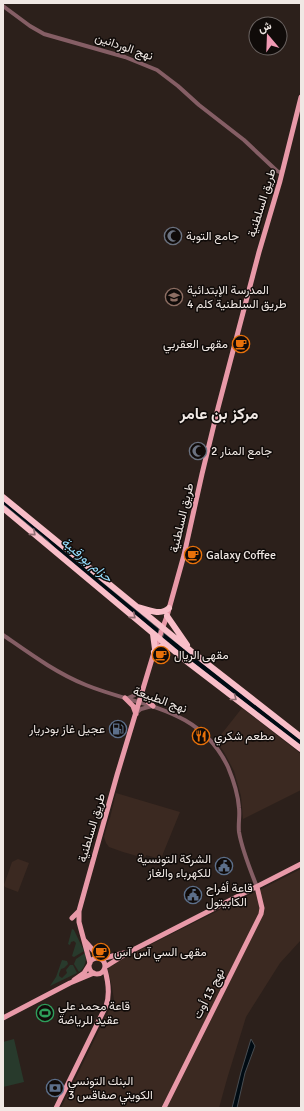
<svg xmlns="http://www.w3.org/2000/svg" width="304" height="1111" font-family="Signika,Vazirmatn,sans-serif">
<rect width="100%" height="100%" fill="#2c201b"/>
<path fill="#3b2921" d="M242 708 301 754V790L243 819 241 796 234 771 224 752 216 741Z
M116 793 180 812 160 861 157 860V858L146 855V857L140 855 137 856 123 852 109 847 106 843 104 837 109 819 110 818Z
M18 859 29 863 18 892 5 887 4 885 12 862Z
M301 869V940L280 963 246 1017 227 1079 219 1108H61L114 1000 112 987 108 970 109 967 132 954Z"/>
<path fill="#283a2c" d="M72 929 74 930 84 951 74 957 72 956 76 943 74 941 71 942 70 945 68 944Z
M85 953C87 961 85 967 79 972L74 964 76 959Z
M62 960 67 961 68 964 64 968 61 969 59 974V976L62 978 67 973 66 970 70 965H73L77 973 50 986 56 977Z
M14 1039 24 1082 3 1087V1042Z"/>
<path fill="#000b13" stroke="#484d52" d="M3 500 159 629 158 634 59 553 48 541 3 504Z
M164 633 301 740V746L162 639Z
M251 1039 255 1046 245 1073 237 1108H232L241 1072Z"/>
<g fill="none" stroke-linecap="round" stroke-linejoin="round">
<path stroke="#855e65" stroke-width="4" d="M3 6 30 26 44 34 125 57 157 70 178 86 199 105 244 140 277 171 282 173
M3 635C29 653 56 673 86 685 140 707 199 706 228 767 233 779 238 794 239 808 240 816 238 824 239 832 242 850 250 869 257 887
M128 698 142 692
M136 713 141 709 152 706"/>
<path stroke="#e899a8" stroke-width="5" d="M142 691 146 700 153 706
M125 698 133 706 136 714
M72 918 79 911
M84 940 100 958
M89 966a8 8 0 1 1 16 0a8 8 0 1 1-16 0Z
M101 959 124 953
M90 963 79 922V911L84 893 117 775 155 649 167 616 184 555 202 474 218 408 259 252 280 181 301 97
M105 967 129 952 301 864
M74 980 84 973 89 965
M3 1018 70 983 94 973
M56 1108 106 1006C110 995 108 981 105 970
M164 1108 261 914 262 908 257 887"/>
<path stroke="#f8bec8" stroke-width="6" d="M3 497 191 651 301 737
M3 508 185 660 301 749
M138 607C148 610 161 616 169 608
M167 616 187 645
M153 634 155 649
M154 652 162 646 167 645"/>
</g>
<defs><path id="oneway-chevron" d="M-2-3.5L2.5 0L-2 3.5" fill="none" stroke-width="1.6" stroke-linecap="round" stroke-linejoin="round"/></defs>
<g stroke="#906d72">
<use href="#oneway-chevron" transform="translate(33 533) rotate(40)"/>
<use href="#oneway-chevron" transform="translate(133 616) rotate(40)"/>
<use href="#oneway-chevron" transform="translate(234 698) rotate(38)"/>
</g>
<defs>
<symbol id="mosque-ring" viewBox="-11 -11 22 22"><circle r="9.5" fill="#100b09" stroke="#6b7280" stroke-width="1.5"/><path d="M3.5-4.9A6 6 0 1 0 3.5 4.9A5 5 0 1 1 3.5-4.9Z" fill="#6b7280"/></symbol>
<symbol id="school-ring" viewBox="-11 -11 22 22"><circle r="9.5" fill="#100b09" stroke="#8d6e63" stroke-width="1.5"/><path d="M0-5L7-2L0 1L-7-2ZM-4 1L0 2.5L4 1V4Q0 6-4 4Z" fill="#8d6e63"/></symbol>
<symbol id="cafe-ring" viewBox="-11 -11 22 22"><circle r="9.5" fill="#100b09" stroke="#e8710a" stroke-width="1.5"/><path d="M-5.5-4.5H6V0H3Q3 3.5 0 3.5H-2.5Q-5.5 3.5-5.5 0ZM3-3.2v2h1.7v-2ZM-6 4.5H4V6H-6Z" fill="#e8710a"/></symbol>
<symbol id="fuel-ring" viewBox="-11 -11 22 22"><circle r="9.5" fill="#100b09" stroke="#5c6f8a" stroke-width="1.5"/><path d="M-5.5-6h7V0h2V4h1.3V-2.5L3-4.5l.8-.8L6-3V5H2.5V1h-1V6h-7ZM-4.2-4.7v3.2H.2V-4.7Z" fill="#5c6f8a"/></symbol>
<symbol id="restaurant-ring" viewBox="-11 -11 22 22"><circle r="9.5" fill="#100b09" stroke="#e8710a" stroke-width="1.5"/><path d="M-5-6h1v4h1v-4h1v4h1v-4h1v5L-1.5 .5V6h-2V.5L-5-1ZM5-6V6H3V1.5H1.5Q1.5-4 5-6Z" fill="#e8710a"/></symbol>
<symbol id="civic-ring" viewBox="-11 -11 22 22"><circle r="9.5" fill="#100b09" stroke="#5c6f8a" stroke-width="1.5"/><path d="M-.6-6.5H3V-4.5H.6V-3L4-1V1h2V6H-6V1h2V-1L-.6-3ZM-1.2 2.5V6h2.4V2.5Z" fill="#5c6f8a"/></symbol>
<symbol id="stadium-ring" viewBox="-11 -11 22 22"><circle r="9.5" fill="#100b09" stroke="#2e9e5b" stroke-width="1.5"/><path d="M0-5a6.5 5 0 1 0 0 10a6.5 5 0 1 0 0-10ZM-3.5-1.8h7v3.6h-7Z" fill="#2e9e5b"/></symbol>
<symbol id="bank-ring" viewBox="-11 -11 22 22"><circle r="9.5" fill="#100b09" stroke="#5c6f8a" stroke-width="1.5"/><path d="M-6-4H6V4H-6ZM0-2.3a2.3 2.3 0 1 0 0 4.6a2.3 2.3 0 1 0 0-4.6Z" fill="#5c6f8a"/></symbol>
</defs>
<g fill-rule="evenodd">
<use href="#mosque-ring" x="163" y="226" width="20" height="20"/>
<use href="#school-ring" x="164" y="287" width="20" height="20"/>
<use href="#cafe-ring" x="231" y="334" width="20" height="20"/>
<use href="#mosque-ring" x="188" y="441" width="20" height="20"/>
<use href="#cafe-ring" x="183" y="545" width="20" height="20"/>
<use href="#cafe-ring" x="151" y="645" width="20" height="20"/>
<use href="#fuel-ring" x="108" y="719" width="20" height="20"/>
<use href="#restaurant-ring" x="191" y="726" width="20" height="20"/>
<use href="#civic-ring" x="214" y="856" width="20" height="20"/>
<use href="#civic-ring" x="183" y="885" width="20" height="20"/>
<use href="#cafe-ring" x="91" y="942" width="20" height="20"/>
<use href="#stadium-ring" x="35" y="1003" width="20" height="20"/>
<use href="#bank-ring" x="45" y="1078" width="20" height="20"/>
</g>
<g text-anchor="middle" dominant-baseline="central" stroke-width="3" stroke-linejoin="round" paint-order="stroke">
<g font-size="12" fill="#f0e8e4" stroke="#100b09">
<text transform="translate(124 47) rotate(19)">نهج الوردانين</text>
<text transform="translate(262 203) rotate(-73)">طريق السلطنية</text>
<text transform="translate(182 518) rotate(-77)">طريق السلطنية</text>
<text transform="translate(160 700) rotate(20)">نهج الطبيعة</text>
<text transform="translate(92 828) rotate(-74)">طريق السلطنية</text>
<text transform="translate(209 994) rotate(-63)">نهج 13 أوت</text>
</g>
<g font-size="12" fill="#f0e8e4" stroke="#100b09" text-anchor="start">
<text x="186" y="236">جامع التوبة</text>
<text x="187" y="290">المدرسة الإبتدائية<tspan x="187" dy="14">طريق السلطنية كلم 4</tspan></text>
<text x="228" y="344" text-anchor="end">مقهى العقربي</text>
<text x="211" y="451">جامع المنار 2</text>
<text x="206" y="555">Galaxy Coffee</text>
<text x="174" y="655">مقهى الريال</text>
<text x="105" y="729" text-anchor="end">عجيل غاز بودريار</text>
<text x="214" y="736">مطعم شكري</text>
<text x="211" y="859" text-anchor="end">الشركة التونسية<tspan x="211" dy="14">للكهرباء والغاز</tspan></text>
<text x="206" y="888">قاعة أفراح<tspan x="206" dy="14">الكابيتول</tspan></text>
<text x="114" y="952">مقهى السي آس آس</text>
<text x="58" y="1006">قاعة محمد علي<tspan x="58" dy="14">عقيد للرياضة</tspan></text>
<text x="68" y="1081">البنك التونسي<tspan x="68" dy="14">الكويتي صفاقس 3</tspan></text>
</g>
<g font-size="13" font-style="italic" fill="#95ddfd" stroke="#100b09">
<text transform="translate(87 560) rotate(40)">حزام بورقيبة</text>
</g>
<g font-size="16" font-weight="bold" fill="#f0e8e4" stroke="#100b09">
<text x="219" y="414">مركز بن عامر</text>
</g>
</g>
<rect width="304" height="1111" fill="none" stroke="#f0e8e4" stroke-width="8"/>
<g transform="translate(268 36) rotate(341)"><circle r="19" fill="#100b09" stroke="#6a6361"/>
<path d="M0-3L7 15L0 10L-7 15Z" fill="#f19ab4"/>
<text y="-6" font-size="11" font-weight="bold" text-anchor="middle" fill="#f0e8e4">ش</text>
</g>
</svg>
